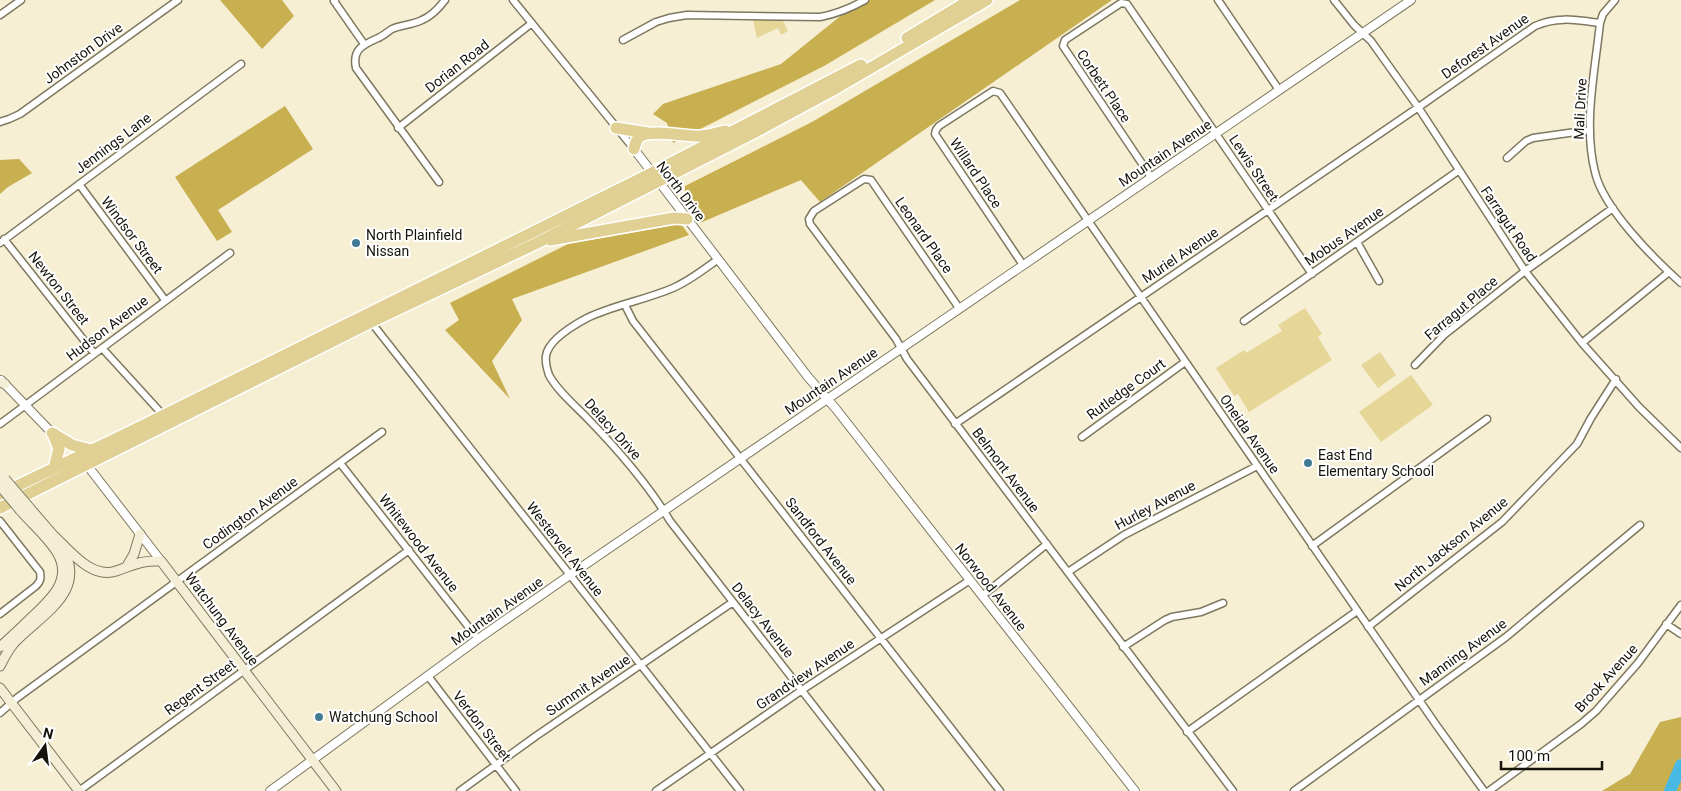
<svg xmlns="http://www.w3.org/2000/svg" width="1681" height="791" font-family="Roboto,sans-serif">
<rect width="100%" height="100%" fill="#f6efd4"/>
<path fill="#e6d698" d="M782 19 788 31 781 35 778 28 757 38 753 20Z
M1305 308 1322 334 1318 337 1332 360 1249 412 1238 394 1234 396 1216 368 1244 350 1246 353 1282 331 1278 325Z
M1380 352 1396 375 1378 388 1361 365Z
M1411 375 1433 405 1381 442 1359 412Z"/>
<path fill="#c8af4f" d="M220 0H282L294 16 262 49Z
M865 0H935L824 66 673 143 667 123 653 114 663 104 781 64 843 14Z
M1020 0H1112L820 202 801 180 700 223C690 208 685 204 685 186L812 122Z
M285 106 313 149 218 210 232 232 217 241 175 177Z
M19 159 32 173 8 187 0 194V160Z
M681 224 689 235 512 299 522 320 492 361 510 399 445 330 459 320 450 303 568 244Z
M1681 717V791H1602L1630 774 1660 722Z"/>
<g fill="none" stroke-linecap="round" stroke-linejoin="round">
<path stroke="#47b9e5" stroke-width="12" d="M1670 791 1681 765"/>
<defs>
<path id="minor" d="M335 0 334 1 364 44
M513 0 634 149
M1218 0 1279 90
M1334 0 1354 25 1371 41 1418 107 1525 271 1582 343 1639 407 1681 448
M1615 0 1603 14 1600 23C1595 71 1583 125 1595 172 1603 208 1654 259 1681 283
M0 15 21 0
M623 40 656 22 669 18 687 15 820 17C836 14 851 8 865 0
M0 122 9 119 20 114 178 0
M398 128 532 23
M1507 158 1526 141 1533 138 1590 130
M1151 177 1063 46 1065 40 1121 3 1127 4 1129 7 1312 274
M439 182 356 68C352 49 363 45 378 38 383 36 387 32 392 29 401 25 412 25 422 20 432 16 439 8 445 0
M79 184 165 300
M4 239 94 353
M1357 242 1379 281
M0 243 241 64
M717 260C703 270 689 281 673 288 645 300 614 305 587 318 574 325 548 340 546 356 545 362 547 369 549 375 558 392 576 406 589 420 619 451 648 484 670 521L880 791
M1023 265 935 134 936 130 939 126 993 91 1000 93 1437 726 1484 791
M625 305 633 321 1000 791
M959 308 871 180 864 179 814 211 809 219 810 224 896 339 907 359 1233 791
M1244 321 1458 171
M371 322 740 791
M1582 343 1669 272
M102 348 163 415
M1415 365 1444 335 1525 271 1613 208
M0 424 230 253
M955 424 1426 102 1535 26C1557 16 1577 20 1600 23
M1082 437 1185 362
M340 463 478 639
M0 521 40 572C41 578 41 581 36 586L0 614
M1312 546 1487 419
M1068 572 1124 535 1257 466
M982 596 1047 544
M1666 624 1681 634
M1368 627 1502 522 1577 444 1591 418 1616 379
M1123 647 1165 620 1172 617 1201 612 1223 603
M428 676 516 791
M0 713 17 698 382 432
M1187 732 1357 611
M79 791 409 550
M460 791 536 736 733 602
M656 791 802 690 970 580
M1294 791 1506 637 1640 525
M1489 791 1581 724 1596 711 1638 663 1681 605"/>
<path id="tertiary" d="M634 149 808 377 836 409 1135 791
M1 380 52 433
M87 465 161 561
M270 791 478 639 570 575 1411 0"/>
<path id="secondary" d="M0 382 5 384
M28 506 53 535
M50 532C67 547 90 580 116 571 134 565 141 560 161 561L336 791
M127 566 134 554 140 534
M0 647C10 638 21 628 31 618 49 601 73 581 58 554 49 538 32 524 20 510
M0 666C4 658 8 650 14 643 41 614 90 592 61 545
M0 688 79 791"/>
<path id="trunk" d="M907 38 970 0
M616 128 648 133
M634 149C635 144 636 139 641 136 652 129 687 137 701 136 709 135 717 133 725 131
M550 240 674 218 687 219
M52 433 72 445 91 450
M53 434 59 449 54 468
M0 494 132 431 652 173 861 65
M0 508 371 322 539 242 757 131 833 90 987 0"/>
</defs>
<use href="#minor" stroke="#7e7860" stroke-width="9"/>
<use href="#tertiary" stroke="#7e7860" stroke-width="10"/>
<use href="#secondary" stroke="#7e7860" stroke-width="11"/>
<use href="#trunk" stroke="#fff" stroke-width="14"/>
<use href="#minor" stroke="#fff" stroke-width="6"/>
<use href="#tertiary" stroke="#fff" stroke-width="8"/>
<use href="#secondary" stroke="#f4eed6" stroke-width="9"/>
<use href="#trunk" stroke="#e0d093" stroke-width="11"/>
<defs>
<path id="secondary-bridge" d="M5 479 28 506
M0 486 20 510"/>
</defs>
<use href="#secondary-bridge" stroke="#7e7860" stroke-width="11" stroke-linecap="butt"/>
<use href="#secondary-bridge" stroke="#f4eed6" stroke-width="9"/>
</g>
<g fill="#407b93" stroke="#fff" stroke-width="2">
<circle cx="356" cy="243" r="5"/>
<circle cx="1308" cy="463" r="5"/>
<circle cx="319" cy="717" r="5"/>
</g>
<g text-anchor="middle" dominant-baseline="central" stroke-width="4" stroke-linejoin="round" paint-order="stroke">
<g font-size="14" fill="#151309" stroke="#fff">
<text transform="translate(1485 46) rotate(-35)">Deforest Avenue</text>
<text transform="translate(83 53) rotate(-36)">Johnston Drive</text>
<text transform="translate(457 66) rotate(-38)">Dorian Road</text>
<text transform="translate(1104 86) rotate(56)">Corbett Place</text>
<text transform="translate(1580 109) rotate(-87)">Mali Drive</text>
<text transform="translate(113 143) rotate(-37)">Jennings Lane</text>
<text transform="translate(1165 153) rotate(-34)">Mountain Avenue</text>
<text transform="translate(1254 168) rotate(56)">Lewis Street</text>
<text transform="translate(976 173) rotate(56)">Willard Place</text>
<text transform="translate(681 191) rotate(53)">North Drive</text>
<text transform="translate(1509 224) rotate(56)">Farragut Road</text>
<text transform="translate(132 235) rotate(53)">Windsor Street</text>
<text transform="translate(924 235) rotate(55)">Leonard Place</text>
<text transform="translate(1344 236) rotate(-35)">Mobus Avenue</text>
<text transform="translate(1180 255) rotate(-34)">Muriel Avenue</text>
<text transform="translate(59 288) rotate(52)">Newton Street</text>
<text transform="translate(1461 308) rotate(-40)">Farragut Place</text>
<text transform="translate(107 328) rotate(-37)">Hudson Avenue</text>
<text transform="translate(831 381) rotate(-34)">Mountain Avenue</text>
<text transform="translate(1126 389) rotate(-36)">Rutledge Court</text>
<text transform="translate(613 429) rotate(48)">Delacy Drive</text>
<text transform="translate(1250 434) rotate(55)">Oneida Avenue</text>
<text transform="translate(1006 470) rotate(53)">Belmont Avenue</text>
<text transform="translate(1155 505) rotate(-28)">Hurley Avenue</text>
<text transform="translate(250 513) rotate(-36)">Codington Avenue</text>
<text transform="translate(821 541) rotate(52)">Sandford Avenue</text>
<text transform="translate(419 543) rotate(52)">Whitewood Avenue</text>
<text transform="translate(1451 544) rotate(-39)">North Jackson Avenue</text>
<text transform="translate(565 549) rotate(52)">Westervelt Avenue</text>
<text transform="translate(991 587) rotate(52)">Norwood Avenue</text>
<text transform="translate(497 611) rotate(-35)">Mountain Avenue</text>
<text transform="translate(222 619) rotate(53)">Watchung Avenue</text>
<text transform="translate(763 620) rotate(52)">Delacy Avenue</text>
<text transform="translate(1463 652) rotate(-36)">Manning Avenue</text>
<text transform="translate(805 674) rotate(-34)">Grandview Avenue</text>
<text transform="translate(1606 678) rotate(-48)">Brook Avenue</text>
<text transform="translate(588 685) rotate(-34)">Summit Avenue</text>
<text transform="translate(200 687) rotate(-36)">Regent Street</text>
<text transform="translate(482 726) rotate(52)">Verdon Street</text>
</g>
<g font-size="14" fill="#151309" stroke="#fff" text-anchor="start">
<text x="366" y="235">North Plainfield<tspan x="366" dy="16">Nissan</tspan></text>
<text x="1318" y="455">East End<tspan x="1318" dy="16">Elementary School</tspan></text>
<text x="329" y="717">Watchung School</text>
</g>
</g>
<g transform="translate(45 746) rotate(14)" stroke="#ffffff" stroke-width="4" paint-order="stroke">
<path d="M0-4L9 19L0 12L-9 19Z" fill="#151309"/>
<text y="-8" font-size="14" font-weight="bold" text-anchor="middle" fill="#151309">N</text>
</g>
<path d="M1501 761v8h101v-8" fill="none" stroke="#151309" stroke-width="2.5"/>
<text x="1508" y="761" font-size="15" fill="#151309" stroke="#ffffff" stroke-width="4" paint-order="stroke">100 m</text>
</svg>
